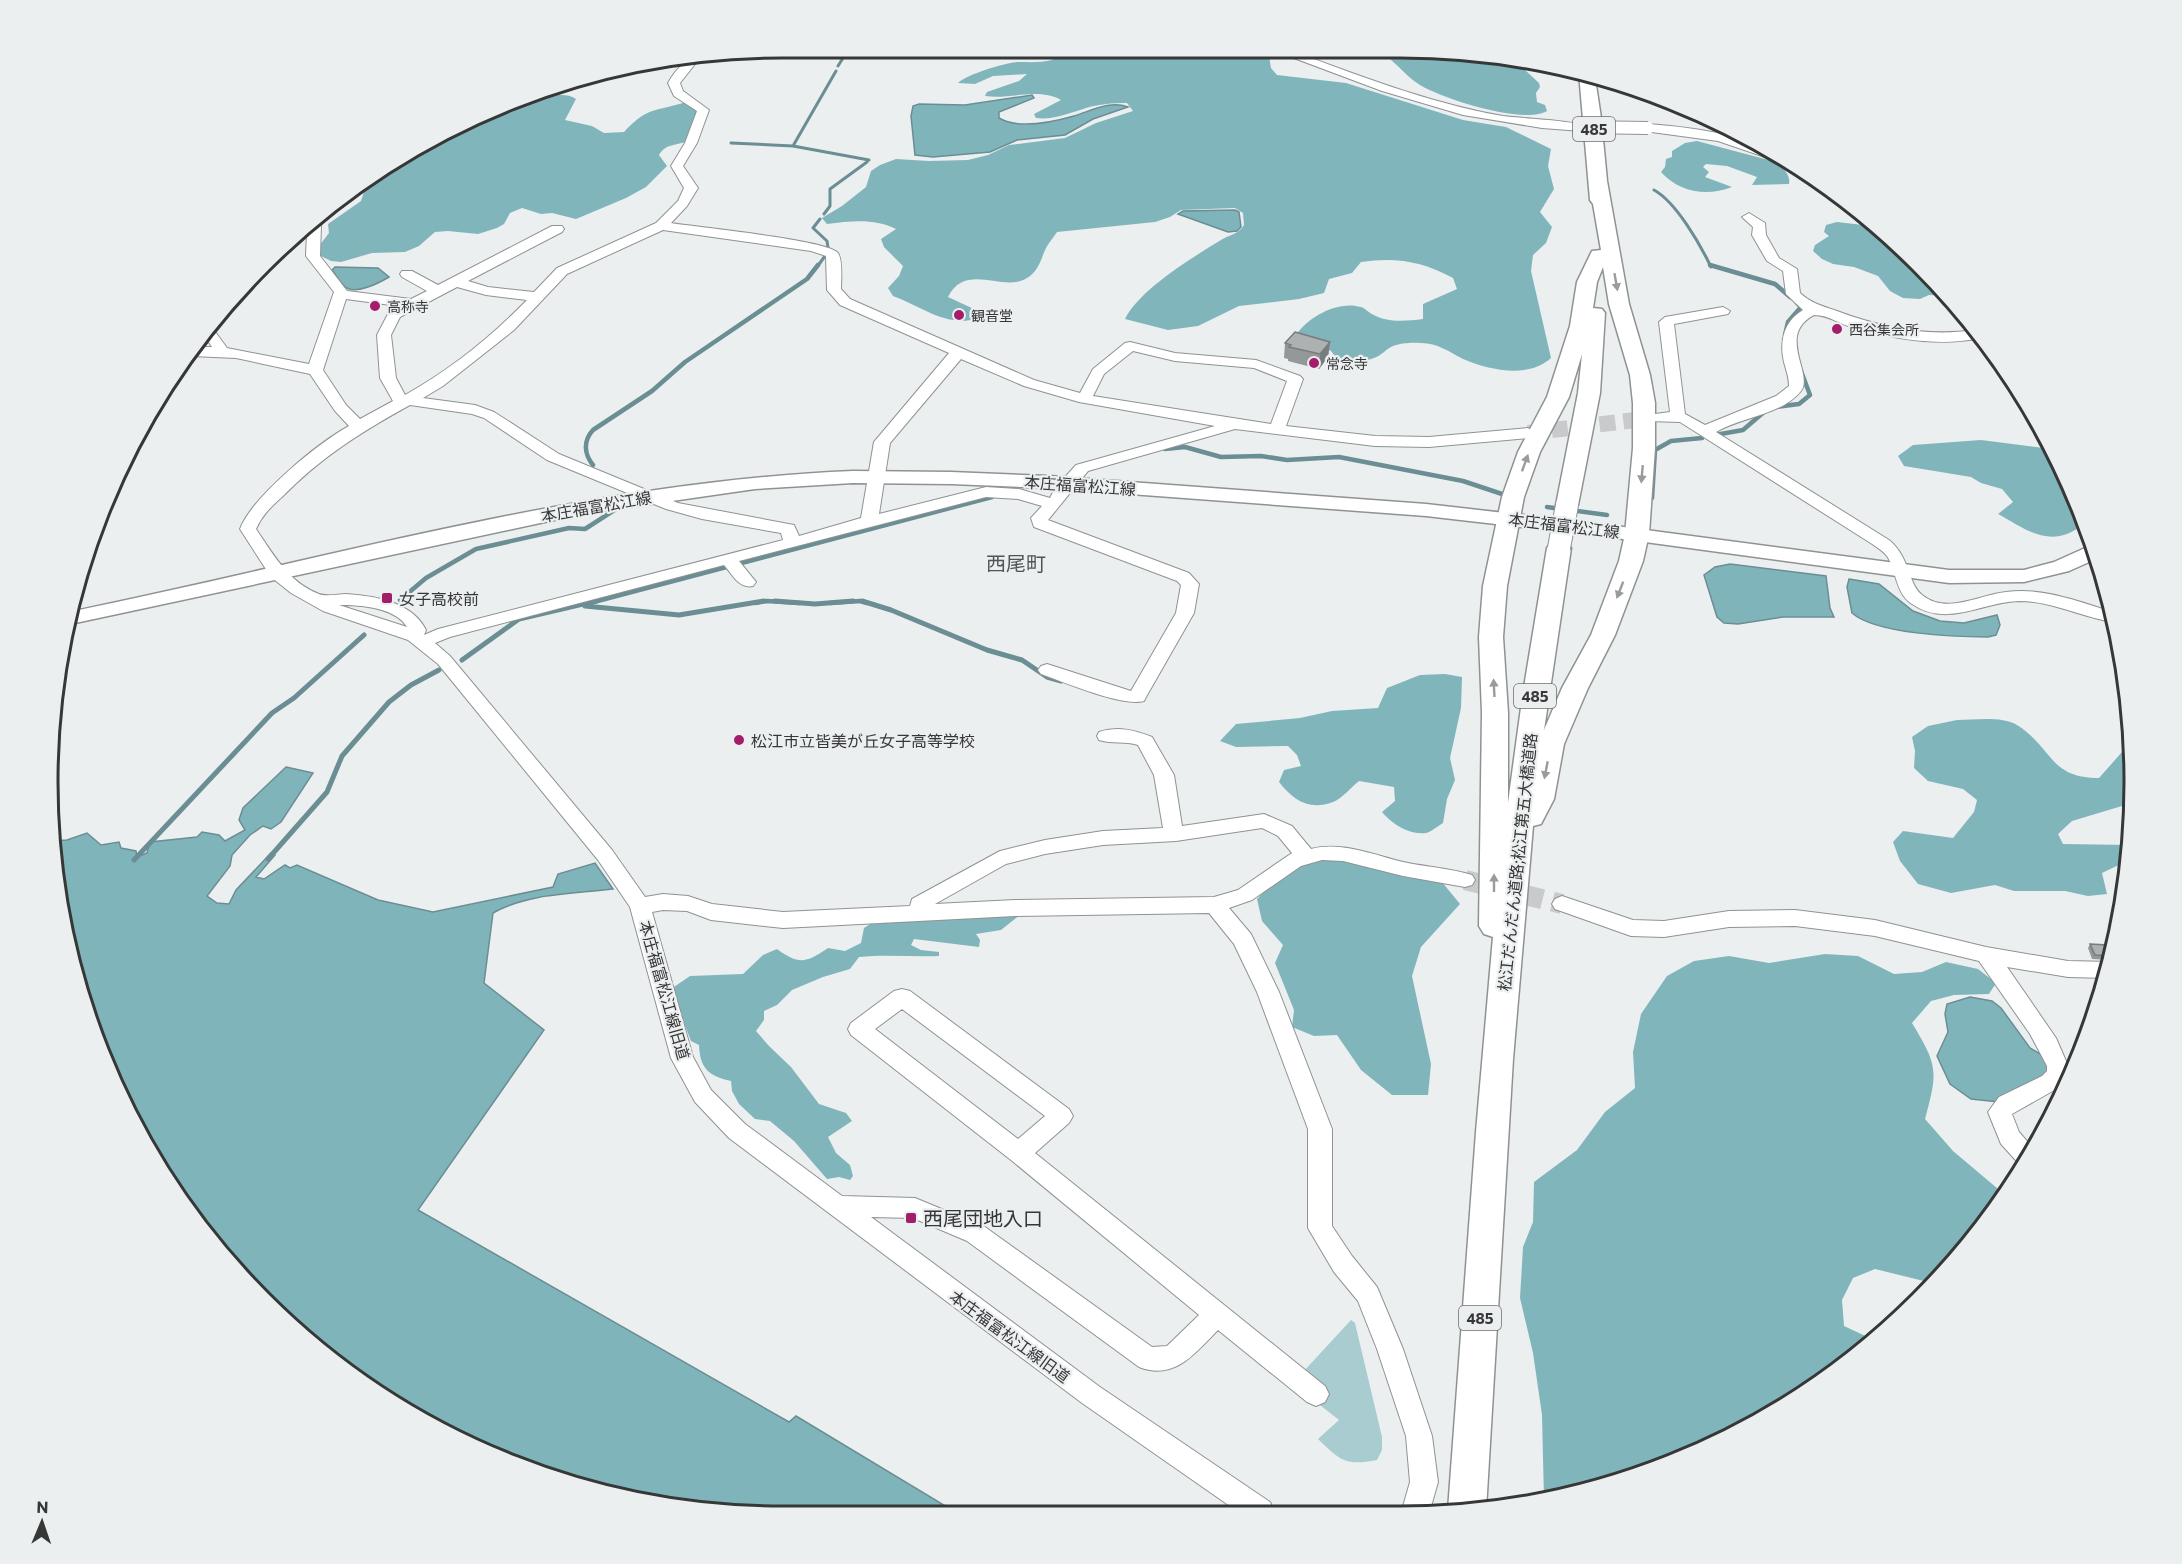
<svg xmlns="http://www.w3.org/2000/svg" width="2182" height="1564" font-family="Commissioner,'Noto Sans JP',sans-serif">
<rect width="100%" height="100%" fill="#eceff0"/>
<path fill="#a9ccd1" d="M1351 1320 1355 1323 1382 1437V1450L1377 1460C1345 1466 1341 1461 1318 1439L1339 1420 1311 1398 1303 1372Z"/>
<path fill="#81b5bc" d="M1107 48H1255L1269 56 1271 68 1277 75 1346 83 1463 120 1506 127 1551 149 1548 166 1554 189 1540 212 1552 227 1546 243 1533 255 1531 271 1551 358C1528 379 1489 370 1463 359 1449 352 1438 343 1421 343 1413 342 1400 343 1393 346 1386 349 1381 356 1374 358 1361 363 1350 361 1337 359L1331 351 1296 335C1308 317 1338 300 1361 307 1365 308 1368 312 1372 314 1387 323 1406 321 1423 319V304L1457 289 1453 278C1422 261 1395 257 1361 262L1352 273 1329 279 1324 293 1299 299 1239 306 1198 326 1168 330 1125 319C1139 290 1193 257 1221 240 1229 235 1239 234 1244 225L1243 213 1235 208 1181 210 1170 217 1155 222 1057 232C1054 237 1049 242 1046 248 1041 258 1040 268 1030 276 1006 296 967 260 948 297L976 310V319C945 327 921 306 893 296L888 288 899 276 903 266 884 247 881 239 896 229C874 218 852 221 827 224L822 218 842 206 866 187 871 171 880 165 896 159 929 161 968 160 988 155 1009 145 1065 138 1096 123 1133 111 1127 103C1113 103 1097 104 1083 109 1067 114 1053 120 1036 118L1034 114 1061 100C1037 87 1010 100 985 96L987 92 1019 81 1027 74 993 76 975 84 958 83C968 74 1004 63 1018 62 1030 62 1040 63 1052 60L1053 57 1069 50 1099 51Z
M1364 48H1400L1506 58 1523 68 1539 83 1540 87 1536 93 1537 102 1545 105 1547 111C1524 125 1443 99 1420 85 1400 73 1389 49 1364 48Z
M538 91C550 100 564 90 576 99L565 120 592 126 604 133 624 132C648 106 655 112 686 102L697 111 688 141C676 146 666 143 659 155L667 166 646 187 626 198 576 219 552 213 541 214 522 208 510 213 504 224 497 228 478 234 448 231 435 232 419 246 405 252 372 253 341 262 331 261 321 256 316 250 329 233 328 224 361 201 365 189 358 186 374 172 501 104Z
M1697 141 1776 162C1783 167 1791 176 1789 184L1752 185 1757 177 1727 166 1706 164 1703 167 1709 172 1705 177 1732 187C1706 197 1679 192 1661 172L1665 167 1666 159 1672 157V151L1685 143Z
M1837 222 1880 227 1949 296 1929 295 1920 299 1903 298 1890 291 1878 276 1854 267 1833 264 1822 259 1813 251 1815 245 1829 236 1824 232 1826 225Z
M1981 440 2051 449 2081 516 2079 517 2078 528C2049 548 2025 529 1998 514L2013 502 2002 489 1981 483 1971 477 1904 466 1898 456 1913 445Z
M1445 674 1462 677 1461 708 1450 758 1455 780 1447 799 1443 823C1438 826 1431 832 1426 833 1409 835 1392 824 1382 812L1395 801 1394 787 1359 781C1351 787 1342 799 1333 802 1309 811 1293 800 1279 782L1284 770 1301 766 1297 755 1288 746 1236 747 1220 741 1236 724 1300 718 1332 711 1378 708 1387 688 1420 675Z
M1957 720C1975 720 2002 716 2017 725 2053 748 2049 778 2099 778L2122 752 2130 749 2132 803 2072 821 2058 834 2063 844 2130 845 2127 861 2102 873 2107 894 2088 896 2065 891H2014L1995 885 1951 893 1918 884 1900 861 1893 842 1903 831 1953 838 1974 812 1977 800 1963 789 1928 781 1914 768 1915 751 1912 737 1928 726Z
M1338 857 1442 882 1460 904 1421 947 1412 976 1431 1064 1428 1095H1392L1361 1070 1337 1035 1314 1036 1292 1027 1294 1010 1275 963 1283 945 1262 921 1257 899C1285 869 1296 862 1338 857Z
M1021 914 1001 930 976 934 980 940 979 947 914 939 911 945 921 950 939 952V956C912 957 885 954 859 957L850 969 823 977 792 990 777 1005 764 1011V1020L756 1031 769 1046 791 1067 819 1104 846 1113 852 1121 828 1137 836 1153 850 1165 853 1176 850 1180 839 1177 827 1179 794 1141 770 1121 755 1119 739 1104 732 1091 731 1081C708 1076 700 1068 699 1045L691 1041 671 989 690 976 743 974 763 955 777 949C799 965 806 963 828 948L845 951 861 943 864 928 878 919Z
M1825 954 1858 956 1894 974 1922 972 1946 962 1978 969 1996 983 1989 994 1954 995 1931 1001 1912 1023C1938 1066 1938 1071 1925 1119L1953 1151 2004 1194 1982 1229 1932 1283 1875 1269 1853 1278 1842 1300 1844 1326 1874 1340 1724 1440 1590 1491 1544 1500 1542 1415 1533 1353 1520 1298 1523 1247 1533 1222 1534 1182 1577 1150 1605 1112 1635 1088 1633 1052 1641 1014 1667 976 1694 961 1729 956 1769 963Z"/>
<path fill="#80b4bb" stroke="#6a8e93" stroke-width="1.5" d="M1032 95 1034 98 999 112V118C1019 130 1053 122 1074 116 1091 111 1110 100 1128 107L1093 119 1065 135 1017 140 990 152 933 157 915 155 911 116 913 106 919 104 965 105Z
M1235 210 1239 212 1241 227 1237 231 1228 232 1178 214 1183 211Z
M335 267 378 268 389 277C379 283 354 296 344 286 339 281 336 275 332 270Z
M1730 564 1826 576 1830 608 1834 617H1783L1738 624 1724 623 1717 617 1704 575 1715 567Z
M1849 579 1879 584 1913 611 1940 621 1964 623 1997 615 2000 625 1996 635 1988 637C1955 637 1876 634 1852 613L1847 587Z
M286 767 313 773 281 822 271 829 263 826 250 835 232 855 230 866 207 896 217 903 229 904 236 890 271 853 275 855 256 877 264 879 285 865 290 868 297 865 378 900 433 912 553 887 558 874 595 863 613 889C574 894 528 893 493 913L484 983 544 1030 418 1210 789 1422 796 1416 957 1513 734 1514 592 1491 457 1440 335 1364 230 1266 147 1149 104 1063 54 878V841L67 840 87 833 101 845 119 842 121 848 136 851 137 857 147 853 150 842 197 837 202 832 219 835 225 841 245 830 239 820 243 808Z
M1970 997 1992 1001 2001 1008 2030 1048 2042 1055 2052 1071 1999 1102 1971 1099 1950 1084 1937 1056 1948 1032 1945 1014 1947 1004Z"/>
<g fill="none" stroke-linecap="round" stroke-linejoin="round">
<path stroke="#6a8e93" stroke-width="3" d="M838 66 848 50
M836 71 793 146 869 160
M731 143 793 146
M1654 190C1676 202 1700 244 1711 267
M824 214 830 206V189L867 162
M820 219 813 228 827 241 828 248
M817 267 825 256"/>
<path stroke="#6a8e93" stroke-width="4.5" d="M1710 265 1775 284 1790 297
M1785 335 1788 322 1801 307 1797 303
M1775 407 1799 404 1810 395 1801 371
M1715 435 1743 430 1764 412
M1165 449 1185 447 1221 457 1261 456 1287 460 1339 457 1463 481 1502 494
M593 465C584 454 583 441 593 430L652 391 685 362 807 279 818 265
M1652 498 1655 450 1671 441 1702 438
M1547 507 1561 509
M1570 510 1607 515
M400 600 426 578 476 549 569 528 585 529 616 509
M590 603 992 497
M755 603 767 601 799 603
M830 603 860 601 867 603"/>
<path stroke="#6a8e93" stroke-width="5" d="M775 601 815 604 853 601
M862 601 891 610 987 650 1022 660 1047 677 1061 681
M585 606 679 615 764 601
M462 660 519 619 596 601
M268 859 327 792 342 756 389 702 411 685 439 670
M134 860 272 713 294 698 364 635"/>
<path stroke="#c8cacb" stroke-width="16" stroke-dasharray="16 8" stroke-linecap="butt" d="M1528 433 1653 418"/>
<path stroke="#c8cacb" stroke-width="20" stroke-dasharray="20 10" stroke-linecap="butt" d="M1465 880 1562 904"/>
<defs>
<path id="minor" d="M1267 48H1284C1355 74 1428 103 1503 116 1517 118 1582 121 1588 127L1582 131 1542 128 1463 115 1382 91Z
M699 59 680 83 683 91 709 110 697 143 683 166 698 188 687 206 671 223C695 227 829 240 838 253 843 261 841 279 841 289L850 299 1034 380 1080 393 1093 369 1125 343 1130 342 1175 353 1256 360 1300 376 1303 379 1286 426 1375 436 1429 437 1528 428 1536 433 1528 438 1429 447 1375 446 1235 429 1088 471 1048 520 1189 573 1199 584 1194 613 1146 697 1144 701C1122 707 1064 682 1041 674L1038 670 1041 666 1047 664 1131 691 1176 613 1181 585 1177 581 1034 527 1031 518 1042 506 1018 499 986 497 739 561 756 582 753 586C739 589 733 575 724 565L450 637 435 643 450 656 612 850 645 897 663 894 688 896 712 904 783 912 910 906 912 899 1000 851 1045 840 1103 831 1163 828 1154 775 1138 745C1125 741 1112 744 1099 740L1097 736 1099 732C1118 726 1134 730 1152 737L1174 775 1182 826 1264 814 1292 826 1311 849C1342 841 1373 855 1403 862 1426 867 1450 868 1472 875L1475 880 1472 885 1465 887 1403 876 1343 861 1322 860 1301 866 1252 900 1229 908 1251 934 1279 992 1332 1129V1226L1352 1256 1377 1287 1403 1349 1432 1436 1438 1482 1430 1510H1402L1410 1482 1406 1436 1377 1349 1358 1301 1334 1272 1308 1228V1129L1257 992 1234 944 1209 913 1015 916 783 928 711 920 687 911 663 910 652 912 693 1057 711 1090 745 1124 842 1196 915 1198 985 1227 1152 1347 1167 1346 1199 1315 1011 1160 851 1035 848 1029 851 1023 894 991 902 989 910 991 1069 1109 1073 1116 1069 1123 1035 1153 1325 1386 1329 1394 1325 1402 1316 1406 1307 1402 1218 1330C1195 1353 1175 1381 1139 1367L967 1241 913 1218 871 1217 1100 1387 1270 1502 1274 1511H1237L1082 1403 729 1138 695 1102 671 1058 630 907 598 860 438 664 408 640 323 611 291 593 271 577 240 529C252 497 318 443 349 426L335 411 310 374 236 358 192 356 197 347H212L205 336 211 326 227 348 309 364 334 292 306 256 307 231 317 222 321 225 320 256 347 291 411 299 427 291 402 277 400 274 402 271H412L438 285 552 226H562L564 229 562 232 468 281 488 287 534 292 557 268 656 223 678 201 684 188 671 166 685 143 697 111 674 96 668 83C676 69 683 61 699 59ZM663 230 811 251 826 256 827 290 840 305 949 353 874 442 861 518 799 536 794 525 678 503 559 454 494 412 475 405 423 398 443 386 514 330 567 274ZM457 287 486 295 527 300C491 337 450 370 405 395L396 378 391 335 400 317ZM346 299 398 306 389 312 377 335 380 378 393 401 360 419 346 405 323 370ZM1133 351 1175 361 1254 368 1287 381 1271 424 1093 396 1104 374ZM961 359 1024 386 1079 402 1215 426 1076 465 1055 488 1050 498 1019 489 986 487 879 514 890 443ZM410 405 472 414 484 418 547 460 666 509 702 519 781 533 783 540 438 629 424 635 426 630C412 602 376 596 346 594 338 594 326 597 319 594 289 583 273 554 256 529 262 515 271 507 282 497 321 457 361 432 410 405ZM339 605C360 605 395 607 407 627ZM1262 828 1278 836 1292 853 1238 890 1214 897 1015 900 935 904 1006 864 1045 854 1103 845 1176 841ZM902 1009 1045 1116 1018 1139 875 1029Z
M1648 124C1697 128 1750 134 1790 163H1782L1718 141 1644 131 1642 128 1644 125Z
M1749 213 1765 223 1766 235 1779 258 1797 269 1800 293C1812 304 1823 306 1837 311 1882 328 1927 337 1975 330L1980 338C1939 347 1894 339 1854 328 1841 325 1829 315 1814 315 1776 335 1814 374 1801 391 1782 415 1741 417 1716 432L1889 540C1910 557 1908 584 1922 595 1947 615 1978 595 2006 592 2041 587 2077 601 2110 611L2113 622C2081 617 2052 601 2019 601 1982 602 1947 628 1912 604 1895 593 1897 571 1887 556 1882 550 1875 546 1869 542L1680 422 1648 421 1645 418 1648 415 1670 412 1659 322 1665 317 1723 307 1730 311 1728 314 1674 324 1685 414 1705 425 1776 396 1789 386C1789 377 1786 370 1784 362 1779 341 1784 321 1803 310L1786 294 1783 271 1767 261 1752 235 1753 227 1742 217Z
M1562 896 1633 920 1664 921 1729 911 1795 910 1875 920 1986 947 2068 961 2111 962 2107 978 2068 977 2007 967 2056 1038 2069 1068 2058 1088 2012 1114 2019 1132 2033 1148 2021 1166 2001 1144 1988 1112 1999 1097 2042 1076 2047 1071V1066L2030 1034 1979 961 1875 936 1795 926 1729 927 1664 937 1631 936 1555 909 1552 904 1555 899Z"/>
<path id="major" d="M853 471 951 472 1049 476 1426 504 1593 523 1949 570H2024L2054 562 2094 544 2098 558 2069 571 2024 582 1949 583 1593 535 1426 516 1049 488 951 484 853 483 755 489 582 514 66 625 69 612C329 559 587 482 853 471Z"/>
<path id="highway" d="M1579 73 1595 78 1601 118 1607 181 1629 304 1650 375 1655 403V448L1649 534 1643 561 1615 635 1588 688 1564 744 1554 799 1541 824 1533 826 1513 1059 1486 1510H1448L1476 1132 1493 937 1484 934 1479 926 1482 713 1479 637 1483 586 1502 497 1518 452 1547 397 1570 326 1577 282 1592 251 1601 250 1593 204 1590 200ZM1603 267 1609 304 1630 375 1633 403V448L1625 534 1619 561 1591 635 1562 688 1544 730 1571 548 1567 543 1559 541 1551 543 1547 548 1523 693 1508 803V713L1503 637 1507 586 1524 497 1540 452 1569 397 1582 354 1578 393 1556 505 1559 510 1567 512 1575 510 1578 505 1600 393 1605 313 1602 309 1593 308 1597 282Z"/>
</defs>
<use href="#minor" stroke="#8f9293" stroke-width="2"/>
<use href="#major" stroke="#8f9293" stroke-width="3"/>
<use href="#highway" stroke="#8f9293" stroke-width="3"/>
<use href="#minor" fill="#fff" fill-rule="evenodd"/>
<use href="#major" fill="#fff" fill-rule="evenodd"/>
<use href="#highway" fill="#fff" fill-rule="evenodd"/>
<defs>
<path id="minor-bridge" d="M1582 127 1648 128"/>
<path id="highway-bridge" d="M1559 548 1567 505"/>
</defs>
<use href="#minor-bridge" stroke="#8f9293" stroke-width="14" stroke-linecap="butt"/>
<use href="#highway-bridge" stroke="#8f9293" stroke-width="24" stroke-linecap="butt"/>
<use href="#minor-bridge" stroke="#fff" stroke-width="12"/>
<use href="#highway-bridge" stroke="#fff" stroke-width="22"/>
</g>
<path fill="#959899" d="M1330 342 1328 357 1319 369 1288 361V359L1284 358 1285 343Z
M2090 944 2112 955 2110 960 2092 959 2088 948Z"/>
<path fill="#797c7d" d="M1330 342 1328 357 1319 369 1320 354Z"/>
<path fill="#adb1b2" stroke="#797c7d" stroke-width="1.5" d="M1295 332 1330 342 1320 354 1289 347 1291 345 1285 343Z
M2090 944 2108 945 2112 956 2095 955Z"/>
<defs><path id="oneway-solid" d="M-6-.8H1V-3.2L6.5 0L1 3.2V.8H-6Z" transform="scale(1.5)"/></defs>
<g fill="#9a9b9b">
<use href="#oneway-solid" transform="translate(1616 282) rotate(80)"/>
<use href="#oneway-solid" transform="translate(1525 463) rotate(-70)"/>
<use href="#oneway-solid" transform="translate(1642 474) rotate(95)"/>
<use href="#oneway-solid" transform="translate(1620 590) rotate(111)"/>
<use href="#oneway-solid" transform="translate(1494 688) rotate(-93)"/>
<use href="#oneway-solid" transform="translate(1546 770) rotate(101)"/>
<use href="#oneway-solid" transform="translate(1494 883) rotate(-90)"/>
</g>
<g fill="#a31d6a" stroke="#eceff0" stroke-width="2">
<circle cx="375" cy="306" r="6"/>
<circle cx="959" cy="315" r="6"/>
<circle cx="1837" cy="329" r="6"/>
<circle cx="1314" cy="363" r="6"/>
<rect x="381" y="592" width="12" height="12" rx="3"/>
<circle cx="739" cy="740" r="6"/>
<rect x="905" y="1212" width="12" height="12" rx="3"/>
</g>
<g text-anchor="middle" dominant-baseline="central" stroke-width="4.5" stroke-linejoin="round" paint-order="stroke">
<g font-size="14" fill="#363737" stroke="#eceff0" text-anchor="start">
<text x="387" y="306">高称寺</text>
<text x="971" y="315">観音堂</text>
<text x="1849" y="329">西谷集会所</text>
<text x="1326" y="363">常念寺</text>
</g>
<g fill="#eceff0" stroke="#6d6e6e" stroke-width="1.5">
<rect x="1573" y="117" width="42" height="24" rx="4.5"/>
<rect x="1514" y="684" width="42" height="24" rx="4.5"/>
<rect x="1459" y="1306" width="42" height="24" rx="4.5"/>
</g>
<g font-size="15" font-weight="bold" fill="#363737">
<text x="1594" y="129">485</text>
<text x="1535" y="696">485</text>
<text x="1480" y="1318">485</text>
</g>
<g font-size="16" fill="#363737" stroke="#eceff0">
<text transform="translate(1080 485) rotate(4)">本庄福富松江線</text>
<text transform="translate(596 506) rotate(-10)">本庄福富松江線</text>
<text transform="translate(1564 525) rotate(7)">本庄福富松江線</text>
<text transform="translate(1517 862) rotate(-84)">松江だんだん道路;松江第五大橋道路</text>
<text transform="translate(665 990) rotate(74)">本庄福富松江線旧道</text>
<text transform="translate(1010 1336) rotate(36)">本庄福富松江線旧道</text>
</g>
<g font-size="16" fill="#363737" stroke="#eceff0" text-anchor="start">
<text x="399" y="598">女子高校前</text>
<text x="751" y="740">松江市立皆美が丘女子高等学校</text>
</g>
<g font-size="20" fill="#515455" stroke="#eceff0">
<text x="1016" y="563">西尾町</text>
</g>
<g font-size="20" fill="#363737" stroke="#eceff0" text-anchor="start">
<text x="923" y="1218">西尾団地入口</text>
</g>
</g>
<path d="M0 0H2182V1564H0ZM782 58H1400A724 724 0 0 1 2124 782V782A724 724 0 0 1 1400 1506H782A724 724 0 0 1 58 782V782A724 724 0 0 1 782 58Z" fill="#eceff0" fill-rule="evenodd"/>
<path fill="none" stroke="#363737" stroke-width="3" d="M782 58H1400A724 724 0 0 1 2124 782V782A724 724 0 0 1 1400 1506H782A724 724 0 0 1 58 782V782A724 724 0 0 1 782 58Z"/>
<g transform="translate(42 1522) rotate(2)" stroke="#eceff0" stroke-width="4.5" paint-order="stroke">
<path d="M0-4.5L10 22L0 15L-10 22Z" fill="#363737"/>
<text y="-9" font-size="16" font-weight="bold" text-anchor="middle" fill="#363737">N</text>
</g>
</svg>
